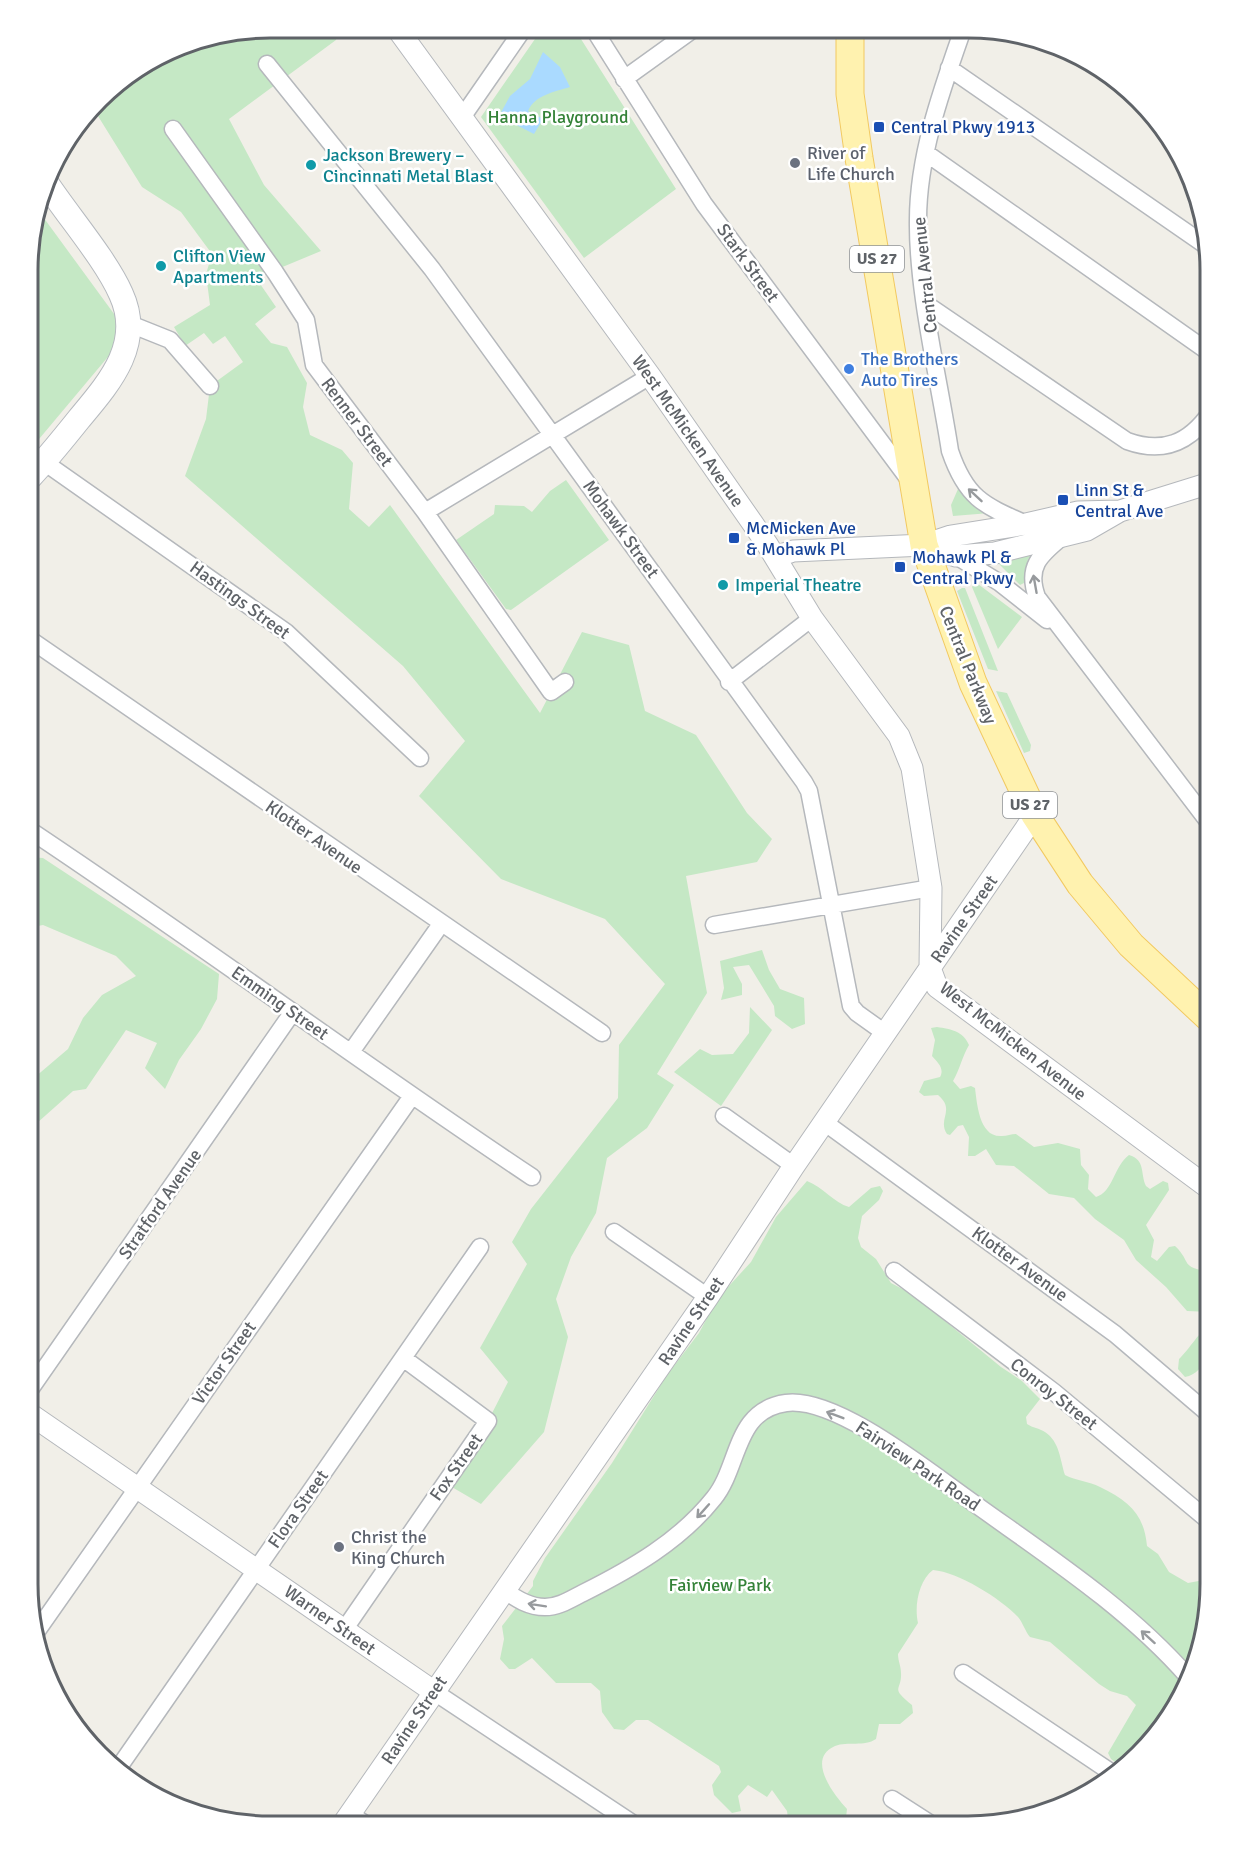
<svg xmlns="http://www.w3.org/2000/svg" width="1237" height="1853" font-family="Signika,sans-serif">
<rect width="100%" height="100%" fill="#f1efe8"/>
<path fill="#c5e8c5" d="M270 27H340L336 40 229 119 264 185 321 251 256 278 276 307 255 324 271 343 287 347 307 383 303 407 310 435 342 450 353 463 349 509 369 527 390 505 540 713 582 632 629 645 645 711 696 735 747 813 772 839 757 862 686 876 707 993 657 1074 674 1085 647 1128 607 1158 596 1213 571 1257 556 1299 568 1337 544 1432 481 1504 445 1483 488 1421 508 1382 480 1348 527 1264 512 1242 531 1209 618 1098 619 1045 665 984 605 919 501 879 419 796 465 741 403 666 185 476 206 419 210 386 243 362 225 336 213 344 204 333 185 346 174 327 210 305 206 274 212 254 181 212 142 187 93 108 110 87 191 40Z
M539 28H574L676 189 584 258 481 117 535 39Z
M38 210 128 333 29 451V238Z
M566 480 609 540 511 610 506 609 456 540 494 514 495 505 524 506 532 512 550 491Z
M958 489 990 513 953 516 951 505Z
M1035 552 1028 559 1024 583 1020 585 997 562Z
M974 583 978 584 1022 617 998 649 972 587Z
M962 588H965L998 671 988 669 957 591Z
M996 691 1007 693 1031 745 1030 751 1024 753Z
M28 857 43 858 219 974 217 999 201 1029 179 1060 165 1089 145 1068 157 1043 126 1030 86 1089 73 1091 37 1123 28 1124V1083L68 1049 83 1018 102 995 136 976 116 956 43 925 28 928Z
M762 950 769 970 780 989 804 998 805 1024 792 1029 775 1016 774 1006 749 965 733 967 742 984V995L721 1000 724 988 720 961Z
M750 1007 772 1030 721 1106 674 1072 700 1049 712 1055 733 1054 749 1033Z
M937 1027C951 1029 963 1031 969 1045 962 1057 960 1069 953 1081L960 1089 971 1086 975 1088C977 1103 979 1138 1002 1136 1007 1136 1011 1134 1016 1134L1034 1147 1058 1143 1080 1149 1081 1165 1089 1175 1088 1189 1096 1197C1113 1192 1114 1166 1129 1155 1146 1160 1140 1174 1146 1186L1150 1189 1163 1181 1168 1183 1169 1190 1146 1225 1154 1240 1151 1257 1157 1261 1169 1247 1175 1246C1192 1262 1179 1267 1210 1272V1312L1187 1311 1166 1287 1136 1260 1124 1240 1095 1219 1074 1198 1049 1194 1014 1166 996 1165 986 1149 975 1156H968L969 1137 963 1125 958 1126 950 1135 947 1134C937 1119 956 1110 938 1095L924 1096 919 1092 924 1081 940 1077C945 1068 937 1062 932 1056L935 1040 931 1028Z
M807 1181C823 1187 834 1203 849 1207L871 1188 880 1186 883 1191 879 1200 862 1216 858 1238 861 1247 876 1259 891 1283 912 1294 1001 1367 1022 1381 1040 1399 1026 1417 1027 1424C1033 1428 1039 1428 1045 1432 1060 1442 1060 1460 1065 1475 1076 1481 1089 1481 1100 1487 1129 1501 1144 1514 1147 1546L1158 1554 1169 1572 1188 1583 1209 1579C1209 1620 1194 1687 1167 1720 1154 1737 1137 1752 1123 1768L1111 1759 1108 1753 1136 1705 1127 1696 1110 1691 1099 1684 1050 1642 1030 1637C1025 1631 1023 1623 1018 1617 1000 1598 958 1572 933 1570 919 1580 914 1606 918 1623L898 1654C898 1661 901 1666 901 1673 902 1692 889 1686 912 1705L913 1713 900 1724H879L876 1739C864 1747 848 1741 835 1746 805 1759 835 1796 847 1809L845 1826 789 1825 787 1811 772 1790 767 1797 748 1785 738 1796 741 1811 732 1813 714 1795 712 1785 721 1772 719 1766 648 1720H636L624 1730 614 1729 602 1712 600 1691 591 1683H556L532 1658 515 1669H509L500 1659 504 1639 502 1626 533 1586V1581L545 1558 612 1463 667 1375 699 1333 717 1299 751 1262 776 1217Z
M1210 1325C1210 1343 1208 1373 1185 1377L1178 1369 1179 1359C1189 1350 1201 1329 1210 1325Z"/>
<path fill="#aadaff" d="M543 52 560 67 570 87C554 92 535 95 528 111L543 119 534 134 499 116 510 96 530 79Z"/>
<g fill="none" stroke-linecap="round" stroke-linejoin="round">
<defs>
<path id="minor" d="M593 28 704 204 910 481
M963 29C942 89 918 155 918 220 917 291 939 379 950 451 966 498 983 505 1026 524
M267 64 432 269 804 782 809 791 851 1006 857 1013 885 1033
M949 68 1205 245
M624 79 695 28
M461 119 524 28
M173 129 275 272 306 320 314 365 425 512 551 692 565 682
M926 153 1210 353
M926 304 1127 441C1163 454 1189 443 1210 413
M130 324 170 340 210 386
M44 462 286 632 420 758
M425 512 650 376
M1062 537C1040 555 1026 567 1037 597L1210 824
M956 556 1000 583 1047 620
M28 638 602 1033
M729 682 812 618
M28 829C198 942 362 1064 532 1177
M714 925 931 888
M351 1052 441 924
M724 1116 794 1166
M824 1122 1115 1334 1210 1415
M614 1232 708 1297
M894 1271 1054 1392 1209 1521
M27 1394 292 1013
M504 1590C516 1599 529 1607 545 1607 559 1607 571 1599 583 1593 631 1569 680 1541 714 1498 740 1466 734 1410 786 1403 837 1396 933 1475 975 1504 1049 1557 1129 1609 1189 1678
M344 1630 488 1421 403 1358
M37 1631 412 1096
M963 1673 1115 1775
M433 1691 635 1825
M117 1770 480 1247
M892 1799 934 1826
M350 1814 365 1824"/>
<path id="tertiary" d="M396 27 650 376 767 544 812 618 899 736 912 768 931 888 930 968 937 987 1210 1189
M924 545 956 556 995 553 1087 530 1120 511 1210 483
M775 557 793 551 924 545 951 536 1026 524 1078 512 1120 511
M27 1412 433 1691
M343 1824 708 1297 794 1166 1035 815"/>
<path id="secondary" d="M29 478C47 459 63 439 79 419 109 383 144 344 121 294 106 260 69 217 47 184"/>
<path id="primary" d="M850 29V94L859 158 924 545 973 683 1035 815 1080 884 1131 945 1210 1019"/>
</defs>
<use href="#minor" stroke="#b5b8bc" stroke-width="19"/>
<use href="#tertiary" stroke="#b5b8bc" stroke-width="23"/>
<use href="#secondary" stroke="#b6babf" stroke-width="26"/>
<use href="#primary" stroke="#f2c960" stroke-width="29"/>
<use href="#minor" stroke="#fff" stroke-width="16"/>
<use href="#tertiary" stroke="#fff" stroke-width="21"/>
<use href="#secondary" stroke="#fff" stroke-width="24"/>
<use href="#primary" stroke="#fff2af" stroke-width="27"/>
</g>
<defs><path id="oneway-shaft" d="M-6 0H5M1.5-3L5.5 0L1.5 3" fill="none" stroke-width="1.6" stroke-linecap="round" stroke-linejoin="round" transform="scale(1.5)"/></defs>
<g stroke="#979a9d">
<use href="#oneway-shaft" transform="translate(975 495) rotate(-137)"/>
<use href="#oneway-shaft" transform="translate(1035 584) rotate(-100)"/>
<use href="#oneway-shaft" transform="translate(835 1415) rotate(-159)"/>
<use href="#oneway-shaft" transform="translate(703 1511) rotate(132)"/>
<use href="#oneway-shaft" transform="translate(537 1605) rotate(-171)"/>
<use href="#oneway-shaft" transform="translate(1148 1637) rotate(-138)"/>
</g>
<g fill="#1a4fb4" stroke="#fff" stroke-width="2">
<rect x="873" y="121" width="12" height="12" rx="3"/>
<rect x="1057" y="494" width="12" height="12" rx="3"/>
<rect x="728" y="532" width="12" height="12" rx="3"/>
<rect x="894" y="561" width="12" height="12" rx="3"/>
</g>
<g fill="#6b7280" stroke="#fff" stroke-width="2">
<circle cx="795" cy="163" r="6"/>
<circle cx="339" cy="1547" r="6"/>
</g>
<g fill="#0f9aa8" stroke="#fff" stroke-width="2">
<circle cx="311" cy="165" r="6"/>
<circle cx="161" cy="266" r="6"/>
<circle cx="723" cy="585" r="6"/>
</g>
<circle fill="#3f7fe0" stroke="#fff" stroke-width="2" cx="849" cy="369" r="6"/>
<g text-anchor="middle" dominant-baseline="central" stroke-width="5" stroke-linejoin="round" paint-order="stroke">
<g fill="#fff" stroke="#8f9295" stroke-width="1.5">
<rect x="850" y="246" width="54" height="26" rx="4.5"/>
<rect x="1003" y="792" width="54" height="26" rx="4.5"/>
</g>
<g font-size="16" font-weight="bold" fill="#5f6368">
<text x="877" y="259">US 27</text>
<text x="1030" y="805">US 27</text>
</g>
<g font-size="18" fill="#348238" stroke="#fff">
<text x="558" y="117">Hanna Playground</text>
<text x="720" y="1585">Fairview Park</text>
</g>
<g font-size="18" fill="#164399" stroke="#fff" text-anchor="start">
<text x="891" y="127">Central Pkwy 1913</text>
<text x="1075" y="490">Linn St &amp;<tspan x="1075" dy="21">Central Ave</tspan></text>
<text x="746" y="528">McMicken Ave<tspan x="746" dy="21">&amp; Mohawk Pl</tspan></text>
<text x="912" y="557">Mohawk Pl &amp;<tspan x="912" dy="21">Central Pkwy</tspan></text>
</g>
<g font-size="18" fill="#5b616d" stroke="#fff" text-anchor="start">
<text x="807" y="153">River of<tspan x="807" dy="21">Life Church</tspan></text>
<text x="351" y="1537">Christ the<tspan x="351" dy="21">King Church</tspan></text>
</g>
<g font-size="18" fill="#0d838f" stroke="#fff" text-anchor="start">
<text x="323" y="155">Jackson Brewery –<tspan x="323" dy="21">Cincinnati Metal Blast</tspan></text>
<text x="173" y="256">Clifton View<tspan x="173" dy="21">Apartments</tspan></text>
<text x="735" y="585">Imperial Theatre</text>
</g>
<g font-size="18" fill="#5f6368" stroke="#fff">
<text transform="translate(748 263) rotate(54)">Stark Street</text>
<text transform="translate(925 275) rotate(-96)">Central Avenue</text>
<text transform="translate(357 422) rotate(53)">Renner Street</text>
<text transform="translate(688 431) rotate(55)">West McMicken Avenue</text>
<text transform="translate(621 529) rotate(54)">Mohawk Street</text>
<text transform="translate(240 600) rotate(36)">Hastings Street</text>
<text transform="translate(968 665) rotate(68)">Central Parkway</text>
<text transform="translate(314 837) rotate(35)">Klotter Avenue</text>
<text transform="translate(964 919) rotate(-55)">Ravine Street</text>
<text transform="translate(280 1003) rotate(35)">Emming Street</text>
<text transform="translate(1013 1041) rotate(38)">West McMicken Avenue</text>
<text transform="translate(160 1204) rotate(-55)">Stratford Avenue</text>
<text transform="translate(1020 1264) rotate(36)">Klotter Avenue</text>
<text transform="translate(691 1321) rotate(-56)">Ravine Street</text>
<text transform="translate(224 1363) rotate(-55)">Victor Street</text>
<text transform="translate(1054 1394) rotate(38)">Conroy Street</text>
<text transform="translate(918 1466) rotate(34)">Fairview Park Road</text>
<text transform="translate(456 1467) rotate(-55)">Fox Street</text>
<text transform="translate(298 1509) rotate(-55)">Flora Street</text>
<text transform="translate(330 1620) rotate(35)">Warner Street</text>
<text transform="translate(414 1720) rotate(-56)">Ravine Street</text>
</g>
<g font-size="18" fill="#366cbe" stroke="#fff" text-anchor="start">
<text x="861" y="359">The Brothers<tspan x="861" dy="21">Auto Tires</tspan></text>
</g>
</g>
<path d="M0 0H1237V1853H0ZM270 38H968A232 232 0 0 1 1200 270V1584A232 232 0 0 1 968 1816H270A232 232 0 0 1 38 1584V270A232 232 0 0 1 270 38Z" fill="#fff" fill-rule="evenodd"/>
<path fill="none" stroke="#5f6368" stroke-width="3" d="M270 38H968A232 232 0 0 1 1200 270V1584A232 232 0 0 1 968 1816H270A232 232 0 0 1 38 1584V270A232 232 0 0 1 270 38Z"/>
</svg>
